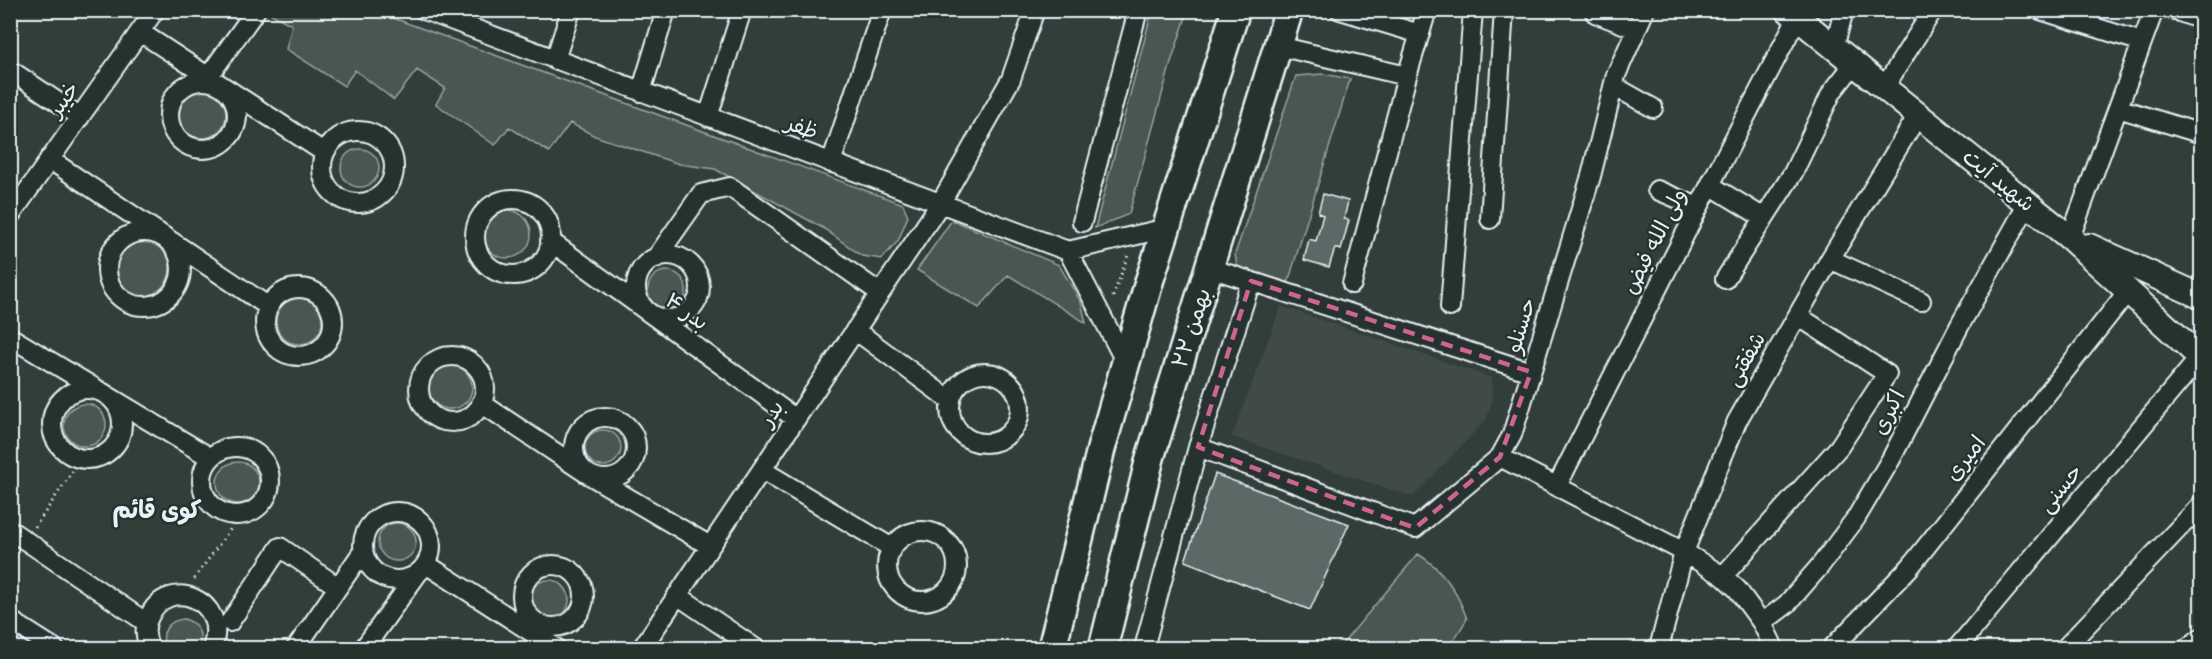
<svg xmlns="http://www.w3.org/2000/svg" width="2212" height="659" font-family="Itim,'Playpen Sans Arabic',sans-serif">
<rect width="100%" height="100%" fill="#323e39"/>
<filter id="ink" filterUnits="userSpaceOnUse"><feTurbulence type="fractalNoise" baseFrequency=".0167" numOctaves="2"/><feDisplacementMap in="SourceGraphic" scale="12" xChannelSelector="R" yChannelSelector="G"/><feConvolveMatrix kernelMatrix="1 2 1 2 8 2 1 2 1" color-interpolation-filters="sRGB"/></filter>
<g filter="url(#ink)">
<path fill="#3f4b46" d="M1281 306 1492 378V402L1486 420 1413 497 1232 437Z"/>
<path fill="#495651" stroke="#98a4a4" stroke-width="1.5" d="M266 11H374L903 204 908 216 898 241 882 259 862 256 823 228 715 169 679 164 595 136 570 123 549 152 509 127 495 145 436 104 445 88 417 70 394 100 355 70 344 86 286 49 292 25Z
M1152 11H1188L1171 62 1129 214 1095 228Z
M1324 74 1350 79 1288 283 1270 280 1237 267 1235 254 1296 76Z
M178 114a24 24 0 1 1 48 0a24 24 0 1 1-48 0Z
M341 168a19 19 0 1 1 38 0a19 19 0 1 1-38 0Z
M483 234a24 24 0 1 1 48 0a24 24 0 1 1-48 0Z
M952 220 1059 265 1081 302 1086 323 1008 275 979 308 917 270Z
M114 268a28 28 0 1 1 56 0a28 28 0 1 1-56 0Z
M648 290a19 19 0 1 1 38 0a19 19 0 1 1-38 0Z
M276 321a23 23 0 1 1 46 0a23 23 0 1 1-46 0Z
M428 387a22 22 0 1 1 44 0a22 22 0 1 1-44 0Z
M64 425a21 21 0 1 1 42 0a21 21 0 1 1-42 0Z
M585 448a18 18 0 1 1 36 0a18 18 0 1 1-36 0Z
M217 483a21 21 0 1 1 42 0a21 21 0 1 1-42 0Z
M378 542a19 19 0 1 1 38 0a19 19 0 1 1-38 0Z
M1418 554C1444 570 1457 591 1467 619L1449 648H1339Z
M529 600a20 20 0 1 1 40 0a20 20 0 1 1-40 0Z
M184 619C198 623 203 634 199 647L166 648C159 633 168 620 184 619Z"/>
<path fill="#5c6865" stroke="#e8f1f8" stroke-width="1.5" d="M1323 194 1348 201 1344 219 1349 220 1341 250 1335 248 1329 267 1304 260 1309 239 1316 241 1323 215 1318 213Z
M1215 474 1349 524 1310 610 1185 561Z"/>
<g fill="none" stroke-linecap="round" stroke-linejoin="round">
<defs>
<path id="minor" d="M424 10 1068 251 1167 228
M1340 10 1420 34
M1645 10 1616 75 1591 176 1512 435 1500 457 1684 552 1723 576 1737 589 1762 623 1774 648
M2040 10 2142 42
M2174 10 2202 20
M1595 13 1636 29
M140 32 325 153
M1278 46 1407 76
M1834 48 1844 10
M555 60 571 10
M10 70 80 117
M208 77 256 10
M169 115a34 34 0 1 1 68 0a34 34 0 1 1-68 0Z
M1614 86 1653 108
M1884 88 1933 10
M641 92 666 10
M2118 108 2202 134
M708 117 742 10
M322 167a36 36 0 1 1 72 0a36 36 0 1 1-72 0Z
M49 159 269 307
M831 163 882 10
M1710 185 1764 218
M1657 190 1698 207
M475 237a38 38 0 1 1 76 0a38 38 0 1 1-76 0Z
M10 216 155 10
M1490 219 1504 10
M1082 222 1138 10
M107 269a37 37 0 1 1 74 0a37 37 0 1 1-74 0Z
M2070 238 2154 10
M550 241 796 419
M1068 251 1126 363
M636 287a32 32 0 1 1 64 0a32 32 0 1 1-64 0Z
M656 258 701 194 730 187 880 293
M1830 259 1921 301
M1210 268 1531 372
M1725 279 1793 173 1832 92 1854 64
M1352 284 1407 76 1427 10
M265 322a34 34 0 1 1 68 0a34 34 0 1 1-68 0Z
M1450 307 1473 10
M855 330 951 401
M10 337 211 458
M419 389a33 33 0 1 1 66 0a33 33 0 1 1-66 0Z
M950 408a35 35 0 1 1 70 0a35 35 0 1 1-70 0Z
M52 424a35 35 0 1 1 70 0a35 35 0 1 1-70 0Z
M481 403 586 473 710 546
M574 448a31 31 0 1 1 62 0a31 31 0 1 1-62 0Z
M1198 447 1415 528 1500 457
M202 481a34 34 0 1 1 68 0a34 34 0 1 1-68 0Z
M762 470 892 548
M1557 486 1710 185 1797 18
M363 546a34 34 0 1 1 68 0a34 34 0 1 1-68 0Z
M10 530 147 623
M887 566a35 35 0 1 1 70 0a35 35 0 1 1-70 0Z
M426 564 556 648
M522 596a31 31 0 1 1 62 0a31 31 0 1 1-62 0Z
M1723 576 1839 447 1887 374 1798 316
M677 595 755 648
M10 620 54 648
M230 622 280 547 338 587
M1762 623 1787 604 1820 566 1856 518 1891 459 1960 325 2028 203
M150 648C145 638 144 627 149 617 167 575 230 599 212 648
M296 648 363 551
M364 648 418 573
M642 648 940 204 1011 79 1035 10
M1144 648 1198 447 1251 281
M1659 648 1684 552 1737 421 1830 259 1918 115
M1832 648 1910 567 2128 291
M1957 648 2200 357
M2065 648 2202 504
M2187 648 2202 637"/>
<path id="major" d="M1788 10 2070 238 2202 359
M2089 246 2202 297"/>
<path id="highway" d="M1052 648 1101 449 1149 282 1236 10
M1103 648 1150 458 1289 10"/>
</defs>
<use href="#minor" stroke="#e8f1f8" stroke-width="22"/>
<use href="#major" stroke="#e8f1f8" stroke-width="28"/>
<use href="#highway" stroke="#e8f1f8" stroke-width="32"/>
<path stroke="#e8f1f8" stroke-width="3" stroke-dasharray="1.5 4.5" stroke-linecap="butt" d="M1113 297 1128 255
M35 527 81 459
M194 579 240 516"/>
<use href="#minor" stroke="#26332d" stroke-width="18"/>
<use href="#major" stroke="#26332d" stroke-width="24"/>
<use href="#highway" stroke="#26332d" stroke-width="27"/>
</g>
</g>
<path fill="none" stroke="#cf6492" stroke-width="4.5" stroke-dasharray="12 8" stroke-linejoin="round" d="M1251 281 1531 372 1500 457 1415 528 1198 447Z"/>
<g text-anchor="middle" dominant-baseline="central" stroke-width="5" stroke-linejoin="round" paint-order="stroke">
<g font-size="22" fill="#e8f1f8" stroke="#26332d">
<text transform="translate(63 99) rotate(-54)">خیبر</text>
<text transform="translate(802 127) rotate(21)">ظفر</text>
<text transform="translate(1999 180) rotate(39)">شهید آیت</text>
<text transform="translate(1654 241) rotate(-63)">ولی الله فیض</text>
<text transform="translate(687 311) rotate(36)">بدر ۴</text>
<text transform="translate(1520 326) rotate(-73)">حسنلو</text>
<text transform="translate(1191 328) rotate(-72)">۲۲ بهمن</text>
<text transform="translate(1745 359) rotate(-60)">شفقتی</text>
<text transform="translate(1888 412) rotate(-63)">اکبری</text>
<text transform="translate(771 413) rotate(-56)">بدر</text>
<text transform="translate(1965 458) rotate(-52)">امیری</text>
<text transform="translate(2060 488) rotate(-50)">حسنی</text>
</g>
<g font-size="24" font-weight="bold" fill="#e8f1f8" stroke="#26332d">
<text x="157" y="509">کوی قائم</text>
</g>
</g>
<rect width="2212" height="659" fill="none" stroke="#26332d" stroke-width="36"/>
<rect x="18" y="18" width="2176" height="623" fill="none" stroke="#e8f1f8" stroke-width="2" filter="url(#ink)"/>
</svg>
